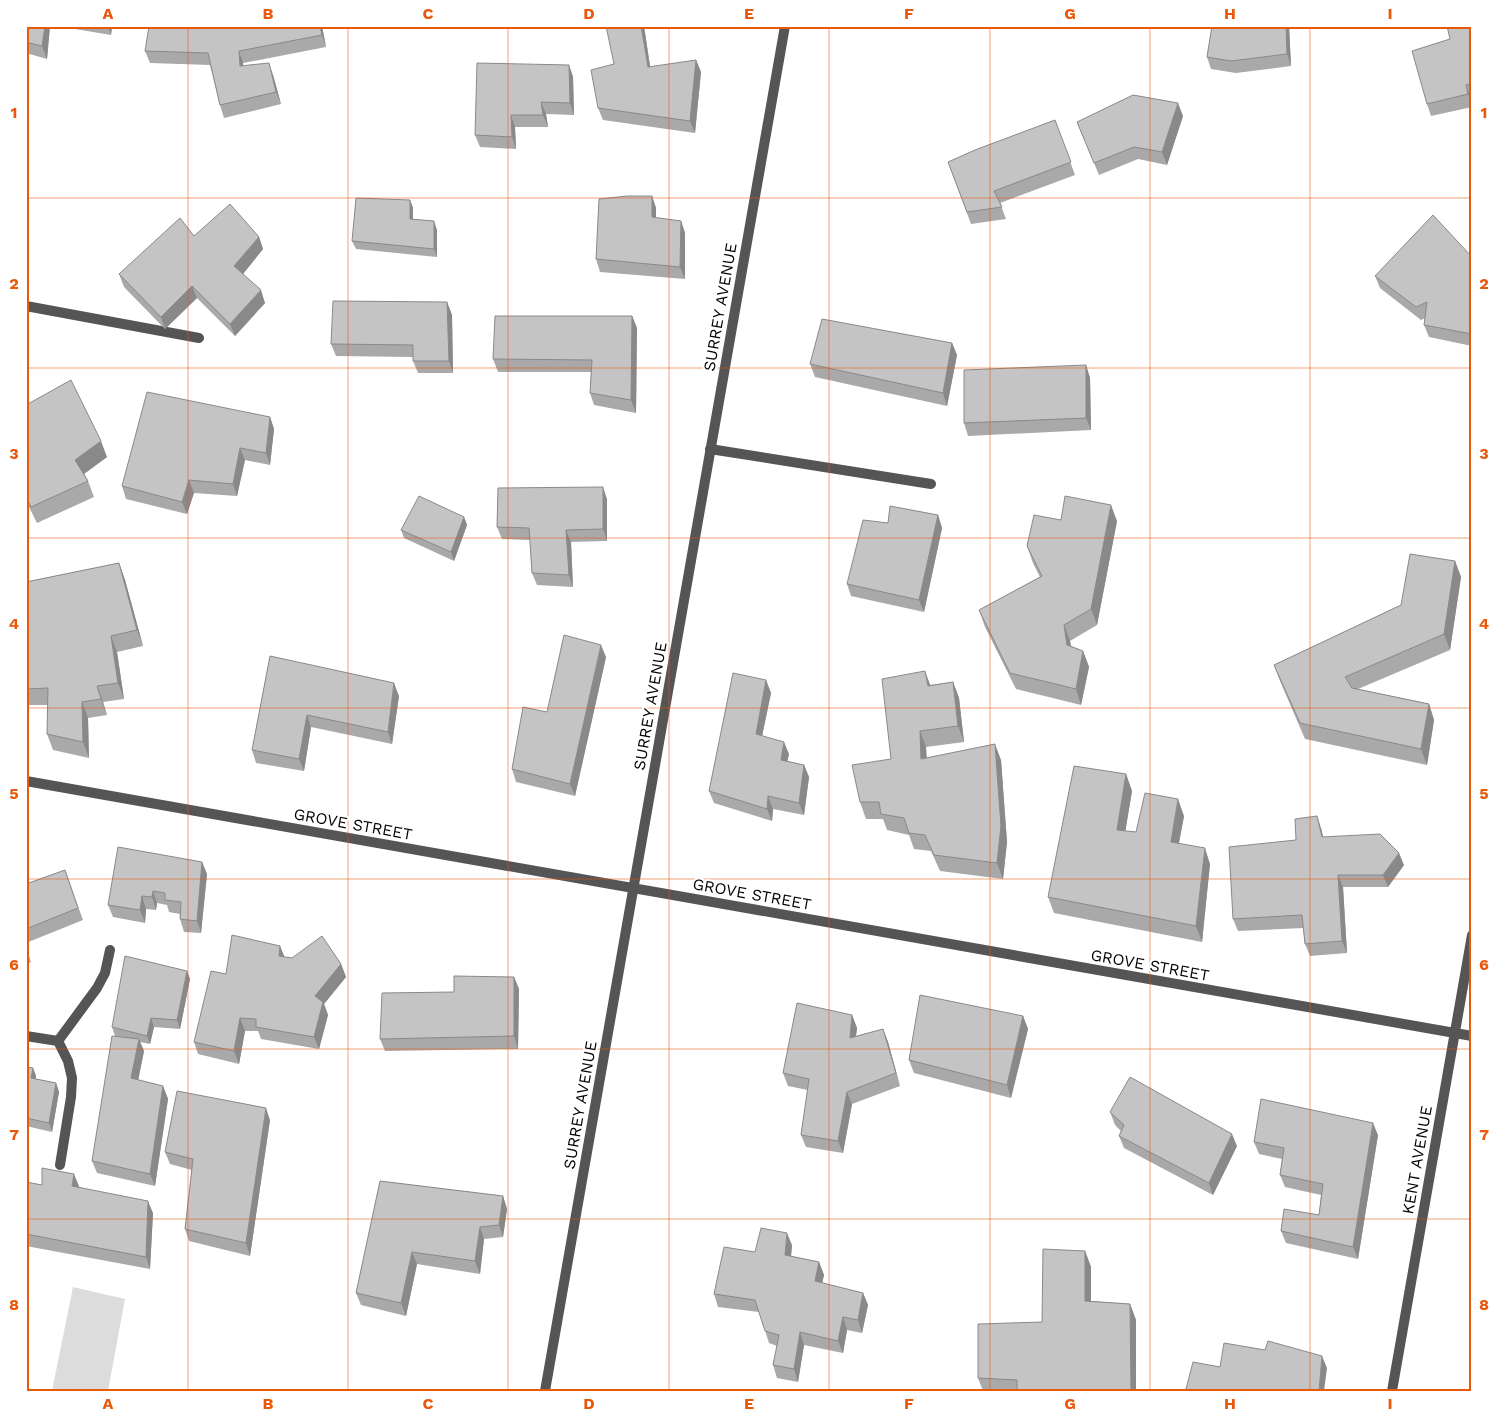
<svg xmlns="http://www.w3.org/2000/svg" width="1498" height="1417" font-family="'Work Sans',sans-serif">
<rect width="100%" height="100%" fill="#fff"/>
<path fill="#dcdcdc" d="M73 1287 125 1299 108 1391H52Z"/>
<g fill="none" stroke-linecap="round" stroke-linejoin="round">
<path stroke="#555" stroke-width="10" d="M26 306 199 338
M710 449 931 484
M26 1036 58 1041
M60 1165 71 1097 72 1078 68 1061 58 1041 97 988 105 973 110 950"/>
<path stroke="#555" stroke-width="10" d="M26 781 1472 1036
M545 1391 785 26
M1392 1391 1472 935"/>
</g>
<path fill="#a9a9a9" d="M26 26H50L47 59 26 53Z
M57 26H112L111 35Z
M322 26 326 47 243 63V66L273 75 281 104 224 118 220 105 210 65 150 63 145 51Z
M644 26 650 67 696 60 701 72 695 133 603 120 598 108 614 64Z
M1212 26H1289L1291 66 1236 73 1211 69 1207 57Z
M1472 26V97H1470L1472 107 1431 116 1427 104 1450 39Z
M569 65 573 77 574 115 546 114 548 127H515L516 149 480 147 475 135Z
M1183 116 1167 165 1138 159 1099 175 1077 122Z
M1055 120 1075 175 1000 203 1006 219 971 224 948 162Z
M652 196 656 208V218L681 221 685 233V279L600 272 596 259Z
M410 200 413 208V219L437 230V257L356 249 352 241Z
M194 236 259 237 263 249 243 274 265 303 235 336 197 298 165 329 124 287 119 274Z
M1472 257V346L1429 337 1424 325 1425 318 1421 320 1380 288 1375 276Z
M447 302 452 315 453 373H418L413 361V357L336 356 331 344Z
M632 316 637 328 636 413 594 405 590 393 591 372H498L493 359Z
M952 343 957 355 947 406 815 377 810 364Z
M1086 365 1090 378 1091 430 968 436 964 423Z
M26 405 107 457 84 474 88 481 94 497 37 523 26 501Z
M270 417 274 429 270 465 245 460 237 496 194 493 187 514 126 499 122 486Z
M607 499V541L571 542 573 587 537 585 532 573 530 540 502 539 497 527Z
M938 515 942 528 924 612 851 596 847 584 888 523Z
M464 517 467 525 454 561 404 538 401 530Z
M1061 520 1117 521 1097 625 1070 641 1071 646 1083 651 1089 667 1081 705 1016 689 985 627 979 610 1040 577 1033 563 1027 546Z
M1455 561 1461 577 1450 650 1358 689 1429 704 1434 720 1427 765 1305 739 1280 681 1274 665 1401 605Z
M119 563 125 580 143 646 117 652 124 699 103 702 107 715 88 718 89 758 53 750 47 734 48 705H26V582Z
M270 656 399 696 392 744 311 727 304 771 256 763 252 750Z
M606 657 575 796 516 782 512 769Z
M766 680 771 693 762 736 789 754 787 761 804 765 809 777 804 815 773 809 772 821 714 803 709 791Z
M953 682 959 698 964 742 926 747 927 758 1001 760 1007 842 1003 879 940 871 931 851 914 849 909 835 887 830 883 819H866L860 802 891 759 930 685Z
M1126 774 1132 791 1125 831 1136 832 1184 816 1179 843 1210 864 1202 942 1054 913 1048 897Z
M1321 828 1323 837 1404 865 1388 887H1343L1347 953 1310 956 1305 944 1303 928 1238 931 1233 919 1296 840Z
M202 862 207 874 201 933 184 932 180 919V914L169 912 167 905 157 903 156 910 146 909 145 923 113 917 108 905Z
M65 870 83 920 26 943V884Z
M280 946 284 957 341 964 346 977 324 1004 328 1015 319 1049 261 1039 258 1031H245L239 1064 198 1054 194 1042 226 974Z
M26 947 31 962 26 964Z
M187 971 190 979 180 1029 154 1027 150 1044 140 1042 144 1051 138 1080 163 1086 168 1099 155 1186 97 1173 92 1161 121 1037 115 1036 112 1027Z
M514 977 519 989 518 1049 385 1051 380 1039Z
M852 1015 857 1028 856 1036 883 1029 888 1042 900 1086 852 1104 843 1153 806 1147 801 1135 808 1090 788 1086 783 1073Z
M1023 1016 1028 1029 1011 1098 914 1073 909 1060Z
M26 1067 33 1068 36 1076V1079L56 1083 59 1092 52 1132 26 1126Z
M1110 1112 1237 1146 1213 1195 1124 1148 1119 1136 1121 1131 1115 1125Z
M270 1120 250 1256 189 1241 185 1229 192 1170 170 1164 165 1152Z
M1378 1135 1358 1259 1286 1243 1281 1231 1319 1215 1321 1195 1285 1187 1280 1175 1282 1159 1259 1154 1254 1142Z
M380 1181 503 1196 507 1209 503 1237 484 1239 480 1274 417 1264 406 1316 361 1305 356 1293Z
M26 1182 42 1185 79 1186 78 1187 153 1213 150 1269 26 1246Z
M792 1245 791 1256 819 1262 824 1275 822 1283 863 1293 868 1305 862 1333 847 1330 843 1353 804 1345 798 1382 777 1378 773 1365 777 1346 769 1343 759 1312 718 1307 714 1294 755 1252Z
M1085 1251 1091 1267V1301L1130 1304 1136 1320V1391H983L978 1378 1042 1322Z"/>
<path fill="#898989" d="M45 26H50L47 59 42 46Z
M108 26H112L111 35Z
M320 26H322L326 47 322 35Z
M641 26H644L652 79 648 67Z
M1286 26H1289L1291 66 1287 54Z
M239 51 243 63 244 78 240 66Z
M696 60 701 72 695 133 690 121Z
M269 63 273 75 281 104 276 92Z
M569 65 573 77 574 115 570 103Z
M1466 85 1470 97 1472 105 1468 94Z
M541 102 546 114 548 127 543 115Z
M1178 103 1183 116 1167 165 1162 152Z
M511 115 515 127 516 149 512 137Z
M652 196 656 208V230L652 217Z
M410 200 413 208V227L410 219Z
M434 221 437 230V257L434 249Z
M681 221 685 233V279L680 267Z
M259 237 263 249 239 279 234 266Z
M192 286 197 298 165 329 161 317Z
M261 290 265 303 235 336 230 324Z
M447 302 452 315 453 373 449 361Z
M632 316 637 328 636 413 631 400Z
M952 343 957 355 947 406 943 393Z
M1086 365 1090 378 1091 430 1086 418Z
M270 417 274 429 270 465 266 453Z
M101 441 107 457 81 476 75 460Z
M240 448 245 460 237 496 233 484Z
M189 480 194 493 187 514 182 502Z
M603 487 607 499V541L603 529Z
M1111 505 1117 521 1097 625 1091 609Z
M938 515 942 528 924 612 919 600Z
M464 517 467 525 454 561 451 552Z
M566 530 571 542 573 587 569 575Z
M1455 561 1461 577 1450 650 1444 634Z
M119 563 125 580 143 646 137 630Z
M1064 625 1070 641 1073 661 1067 645Z
M111 636 117 652 124 699 118 683Z
M601 645 606 657 575 796 570 784Z
M1083 651 1089 667 1081 705 1076 689Z
M925 671 931 687 928 686Z
M766 680 771 693 760 746 756 734Z
M953 682 959 698 964 742 958 726Z
M394 683 399 696 392 744 388 732Z
M97 686 103 702 107 715 101 699Z
M82 702 88 718 89 758 83 742Z
M1429 704 1434 720 1427 765 1421 749Z
M307 715 311 727 304 771 299 759Z
M920 731 926 747 927 776 921 759Z
M784 742 789 754 785 772 781 760Z
M995 744 1001 760 1007 842 1003 879 997 863Z
M804 765 809 777 804 815 799 803Z
M1126 774 1132 791 1123 846 1117 830Z
M768 796 773 809 772 821 767 809Z
M1178 799 1184 816 1176 858 1171 842Z
M1317 816 1321 828 1326 849 1322 837Z
M1205 848 1210 864 1202 942 1196 926Z
M1399 853 1404 865 1388 887 1383 875Z
M202 862 207 874 201 933 197 921Z
M1338 875 1343 887 1347 953 1342 941Z
M153 891 157 903 156 910 152 897Z
M142 896 146 909 145 923 140 910Z
M280 946 285 958 279 956Z
M341 964 346 977 324 1004 328 1015 319 1049 314 1037 315 996Z
M187 971 190 979 180 1029 177 1020Z
M514 977 519 989 518 1049 514 1036Z
M852 1015 857 1028 854 1050 850 1038Z
M1023 1016 1028 1029 1011 1098 1007 1085Z
M151 1018 154 1027 150 1044 147 1036Z
M240 1018 245 1031 239 1064 234 1051Z
M883 1029 888 1042 900 1086 896 1073Z
M139 1039 144 1051 136 1091 131 1078Z
M33 1068 36 1076 34 1086 31 1078Z
M56 1083 59 1092 52 1132 49 1123Z
M163 1086 168 1099 155 1186 150 1174Z
M847 1092 852 1104 843 1153 838 1141Z
M266 1108 270 1120 250 1256 246 1243Z
M1373 1123 1378 1135 1358 1259 1353 1247Z
M1232 1134 1237 1146 1213 1195 1209 1183Z
M74 1174 79 1186 77 1199 72 1186Z
M503 1196 507 1209 503 1237 499 1225Z
M148 1201 153 1213 150 1269 146 1257Z
M480 1227 484 1239 480 1274 475 1261Z
M787 1233 792 1245 790 1268 785 1255Z
M1085 1251 1091 1267V1317L1085 1301Z
M412 1252 417 1264 406 1316 401 1303Z
M819 1262 824 1275 820 1293 815 1281Z
M863 1293 868 1305 862 1333 858 1320Z
M1130 1304 1136 1320V1391H1131Z
M843 1317 847 1330 843 1353 838 1341Z
M800 1332 804 1345 798 1382 794 1369Z
M1322 1356 1327 1368 1324 1391H1319Z"/>
<path fill="#c4c4c4" stroke="#898989" d="M26 26H45L42 46 26 42Z
M149 26H320L322 35 239 51 240 66 269 63 276 92 220 105 208 53 145 51Z
M606 26H641L648 67 696 60 690 121 598 108 591 70 614 64Z
M1212 26H1286L1287 54 1231 61 1207 57Z
M1447 26H1472V84L1466 85 1468 94 1427 104 1412 51 1450 39Z
M477 63 569 65 570 103 541 102 543 115H511L512 137 475 135Z
M1133 95 1178 103 1162 152 1134 147 1094 163 1077 122Z
M1055 120 1071 162 994 191 1002 207 967 212 948 162 975 150Z
M627 196H652V217L681 221 680 267 596 259 599 199Z
M356 198 410 200V219L434 221V249L352 241Z
M230 204 259 237 234 266 261 290 230 324 192 286 161 317 119 274 180 218 194 236Z
M1433 215 1472 257V334L1424 325 1427 302 1416 307 1375 276Z
M333 301 447 302 449 361H413V345L331 344Z
M495 316H632L631 400 590 393 592 360 493 359Z
M822 319 952 343 943 393 810 364Z
M1086 365V418L964 423V370Z
M71 380 101 441 75 460 88 481 31 507 26 497V405Z
M147 392 270 417 266 453 240 448 233 484 189 480 182 502 122 486Z
M603 487V529L566 530 569 575 532 573 529 528 497 527 498 488Z
M419 496 464 517 451 552 401 530Z
M1065 496 1111 505 1091 609 1064 625 1067 645 1083 651 1076 689 1010 673 979 610 1042 576 1027 546 1034 515 1061 520Z
M890 506 938 515 919 600 847 584 863 520 888 523Z
M1410 554 1455 561 1444 634 1345 677 1352 688 1429 704 1421 749 1300 723 1274 665 1401 605Z
M119 563 137 630 111 636 118 683 97 686 101 699 82 702 83 742 47 734 48 688 26 689V582Z
M564 635 601 645 570 784 512 769 523 707 547 712Z
M270 656 394 683 388 732 307 715 299 759 252 750Z
M925 671 928 686 953 682 958 726 920 731 921 759 995 744 1001 826 997 863 934 855 925 835 909 833 904 818 881 814 879 802H860L852 765 891 759 882 679Z
M733 673 766 680 756 734 784 742 781 760 804 765 799 803 768 796 767 809 709 791Z
M1074 766 1126 774 1117 830 1136 832 1145 793 1178 799 1171 842 1205 848 1196 926 1048 897Z
M1317 816 1322 837 1380 834 1399 853 1383 875H1338L1342 941 1305 944 1302 915 1233 919 1229 847 1296 840 1295 819Z
M118 847 202 862 197 921 180 919 181 902 165 900V893L153 891 152 897 142 896 140 910 108 905Z
M65 870 78 908 26 929V884Z
M232 935 280 946 279 956 292 958 322 936 341 964 315 996 323 1002 314 1037 256 1027V1019L240 1018 234 1051 194 1042 211 971 226 974Z
M125 956 187 971 177 1020 151 1018 147 1036 112 1027Z
M454 976 514 977V1036L380 1039 382 993 454 992Z
M920 995 1023 1016 1007 1085 909 1060Z
M797 1003 852 1015 850 1038 883 1029 896 1073 847 1092 838 1141 801 1135 809 1079 783 1073Z
M112 1036 139 1039 131 1078 163 1086 150 1174 92 1161Z
M26 1067 33 1068 31 1078 56 1083 49 1123 26 1118Z
M1130 1077 1232 1134 1209 1183 1119 1136 1124 1125 1110 1112Z
M177 1091 266 1108 246 1243 185 1229 193 1159 165 1152Z
M1261 1099 1373 1123 1353 1247 1281 1231 1284 1209 1319 1215 1323 1184 1280 1175 1284 1148 1254 1142Z
M42 1168 74 1174 72 1186 148 1201 146 1257 26 1234V1182L42 1185Z
M380 1181 503 1196 499 1225 480 1227 475 1261 412 1252 401 1303 356 1293Z
M761 1228 787 1233 785 1255 819 1262 815 1281 863 1293 858 1320 843 1317 838 1341 800 1332 794 1369 773 1365 779 1335 765 1331 755 1300 714 1294 724 1247 755 1252Z
M1043 1249 1085 1251V1301L1130 1304 1131 1391H1017V1380L978 1378V1324L1042 1322Z
M1268 1341 1322 1356 1319 1391H1196L1186 1389 1193 1362 1220 1367 1224 1343 1265 1350Z"/>
<path fill="none" stroke="#e8590c" stroke-width="1" stroke-opacity="0.55" d="M188 26V1391M348 26V1391M508 26V1391M669 26V1391M829 26V1391M990 26V1391M1150 26V1391M1310 26V1391M26 198H1472M26 368H1472M26 538H1472M26 708H1472M26 879H1472M26 1049H1472M26 1219H1472"/>
<g text-anchor="middle" dominant-baseline="central" stroke-width="4" stroke-linejoin="round" paint-order="stroke">
<g font-size="16" fill="#000" stroke="#fff">
<text transform="translate(720 307) rotate(-80)">SURREY AVENUE</text>
<text transform="translate(650 706) rotate(-80)">SURREY AVENUE</text>
<text transform="translate(353 824) rotate(10)">GROVE STREET</text>
<text transform="translate(752 894) rotate(10)">GROVE STREET</text>
<text transform="translate(1150 965) rotate(10)">GROVE STREET</text>
<text transform="translate(580 1105) rotate(-80)">SURREY AVENUE</text>
<text transform="translate(1417 1160) rotate(-80)">KENT AVENUE</text>
</g>
</g>
<rect width="1498" height="1417" fill="none" stroke="#ffffff" stroke-width="55"/>
<rect x="28" y="28" width="1442" height="1362" fill="none" stroke="#e8590c" stroke-width="2"/>
<g font-size="16" text-anchor="middle" font-weight="bold" fill="#e8590c">
<text x="108" y="19">A</text>
<text x="268" y="19">B</text>
<text x="428" y="19">C</text>
<text x="589" y="19">D</text>
<text x="749" y="19">E</text>
<text x="909" y="19">F</text>
<text x="1070" y="19">G</text>
<text x="1230" y="19">H</text>
<text x="1390" y="19">I</text>
<text x="14" y="118">1</text>
<text x="1484" y="118">1</text>
<text x="14" y="289">2</text>
<text x="1484" y="289">2</text>
<text x="14" y="459">3</text>
<text x="1484" y="459">3</text>
<text x="14" y="629">4</text>
<text x="1484" y="629">4</text>
<text x="14" y="799">5</text>
<text x="1484" y="799">5</text>
<text x="14" y="970">6</text>
<text x="1484" y="970">6</text>
<text x="14" y="1140">7</text>
<text x="1484" y="1140">7</text>
<text x="14" y="1310">8</text>
<text x="1484" y="1310">8</text>
<text x="108" y="1409">A</text>
<text x="268" y="1409">B</text>
<text x="428" y="1409">C</text>
<text x="589" y="1409">D</text>
<text x="749" y="1409">E</text>
<text x="909" y="1409">F</text>
<text x="1070" y="1409">G</text>
<text x="1230" y="1409">H</text>
<text x="1390" y="1409">I</text>
</g>
</svg>
